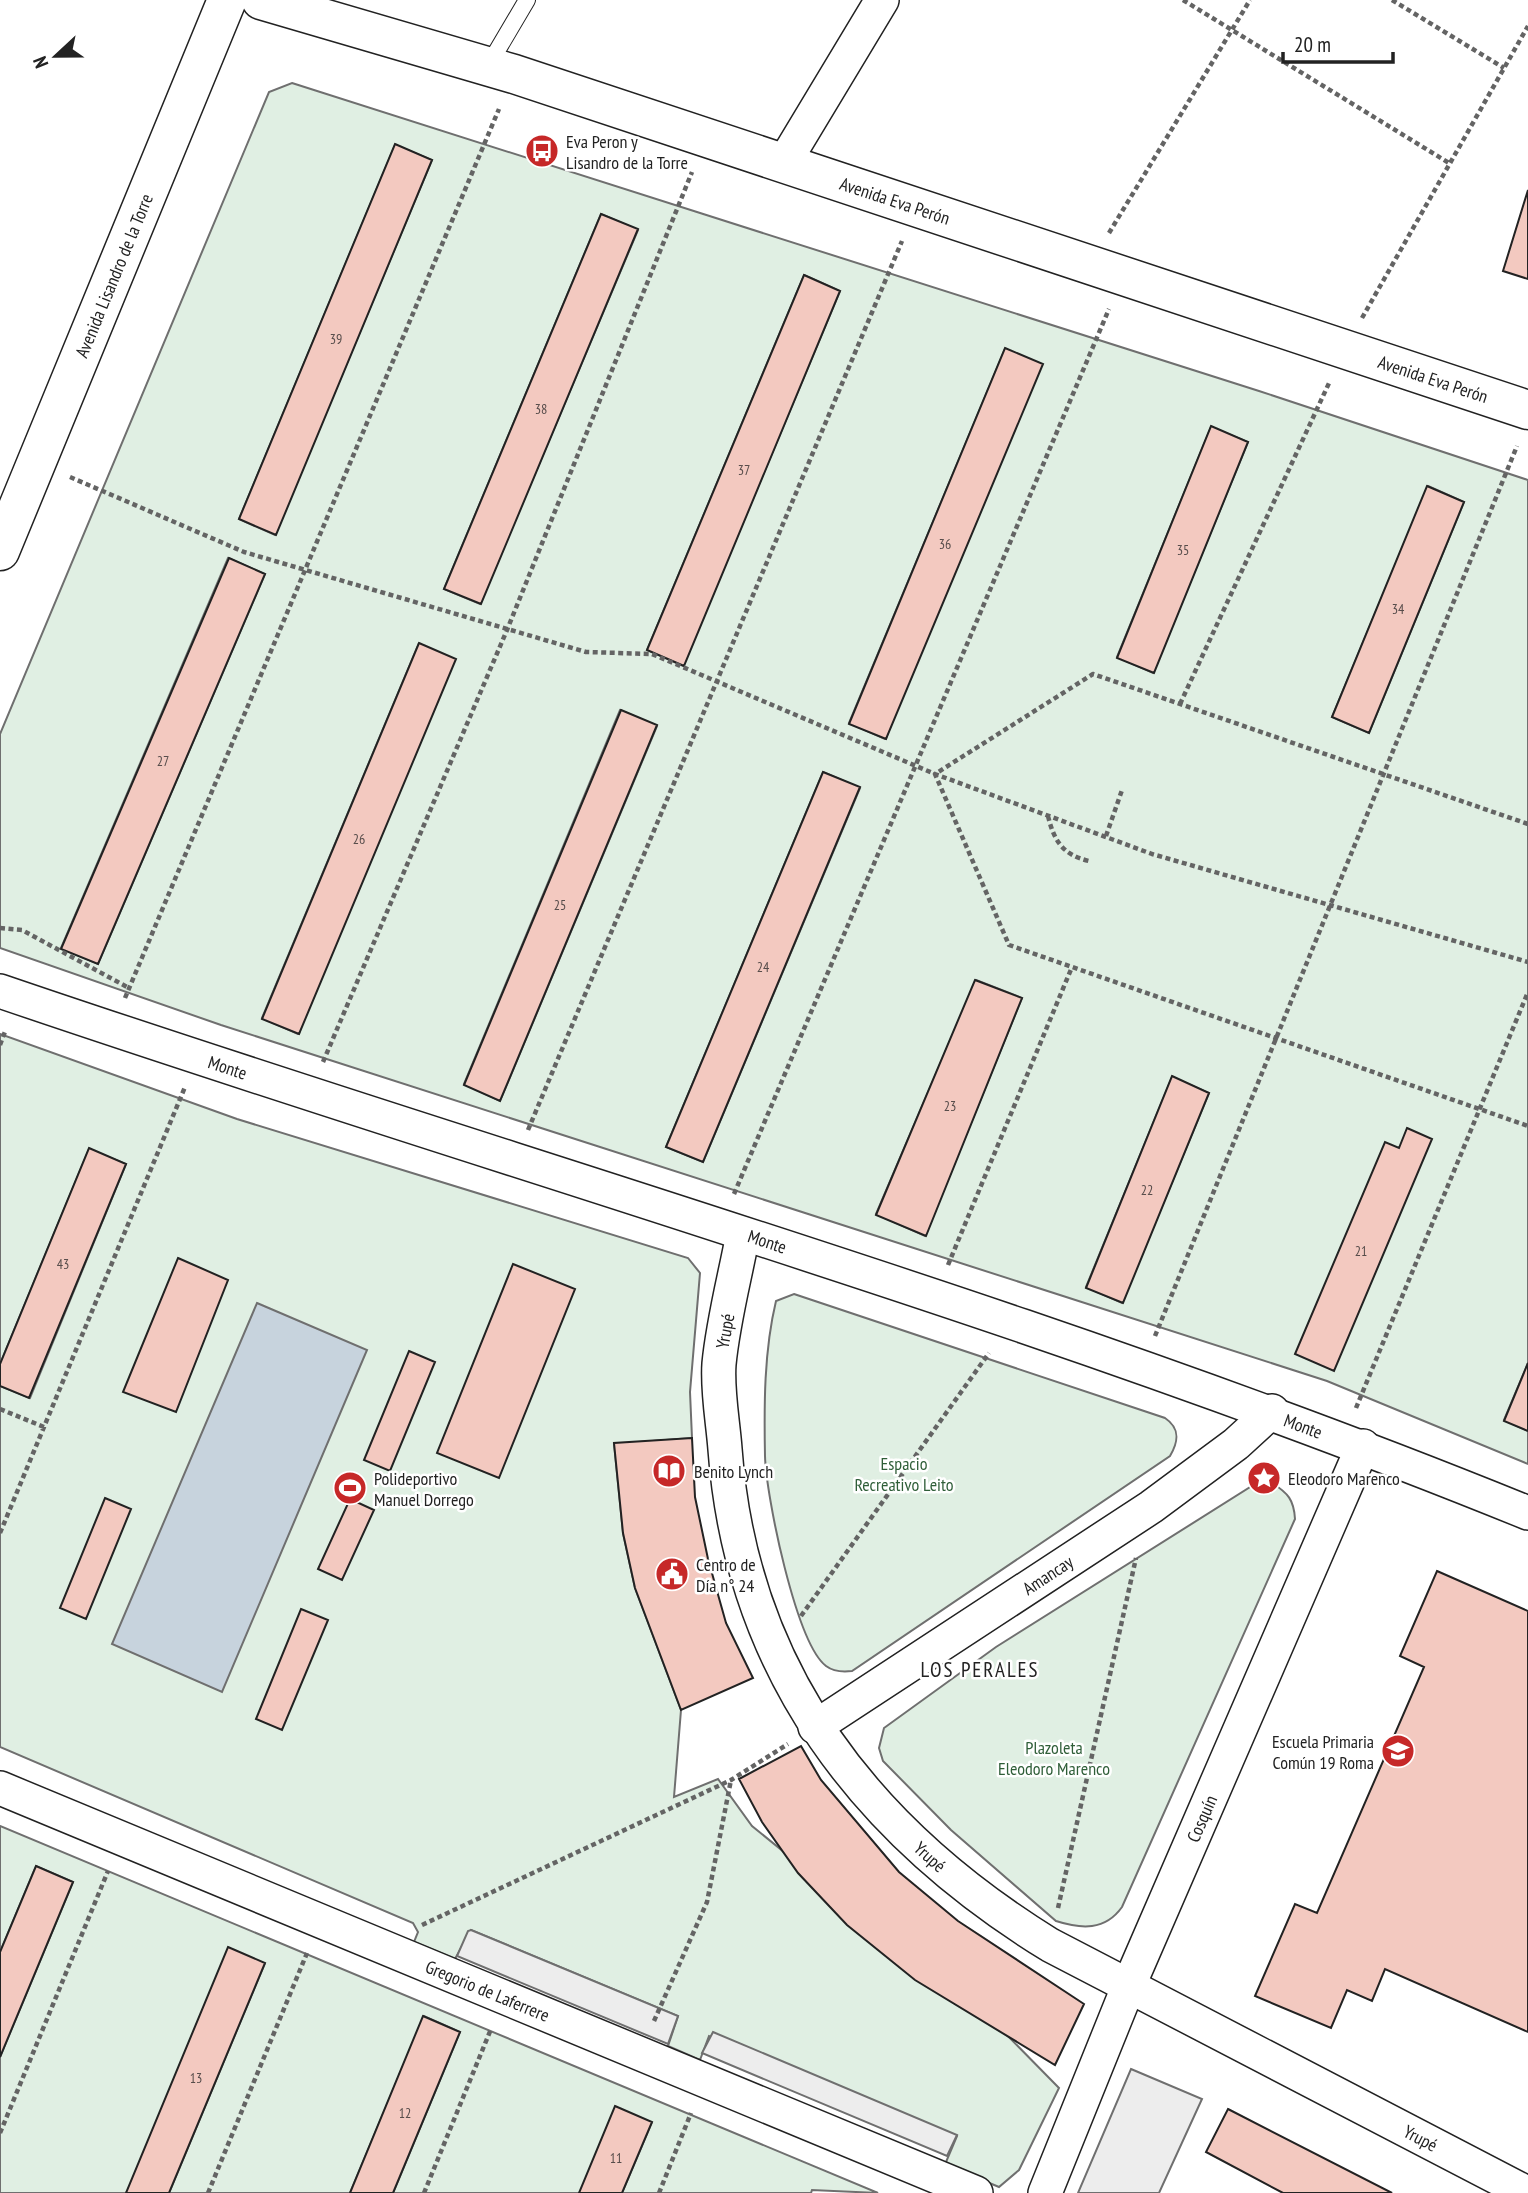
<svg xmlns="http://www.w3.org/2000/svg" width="1528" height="2193" font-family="'PT Sans Narrow',sans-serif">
<rect width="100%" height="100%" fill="#fff"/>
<path fill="#e0efe3" stroke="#6f6f6f" stroke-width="2" fill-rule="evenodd" d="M292 83 1259 391 1528 480V1363L1504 1420 1528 1431V1464L1327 1381 221 1025 0 948V734L269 92ZM395 145 432 160 275 535 239 519ZM601 214 638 230 480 604 444 589ZM804 275 840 291 683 666 647 650ZM1005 349 886 739H885L849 723ZM1211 427 1248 442 1153 673 1117 657ZM1428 486 1464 502 1369 733 1332 717ZM228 558 265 574 98 964 61 948ZM419 643 299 1034H298L262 1018ZM620 710 657 726 500 1101 464 1084ZM823 772 860 788 703 1162 666 1147ZM976 980 1022 998 925 1236 876 1214ZM1172 1077 1209 1093 1122 1303 1086 1287Z
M0 1034 237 1119 688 1258 700 1273 690 1392 692 1438 614 1444 623 1533 635 1588 681 1710 674 1797 718 1779 752 1826 998 2026 1059 2088 1019 2170 999 2187 951 2167 946 2162 957 2136 709 2036 700 2060 668 2046 678 2016 471 1930 455 1959 414 1942 418 1932 413 1923 0 1747V1386L30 1398 126 1164 89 1149 0 1364Z
M794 1294 1165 1418C1180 1428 1179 1441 1170 1456L852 1671C844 1672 834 1672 826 1666 796 1643 766 1496 765 1456 764 1405 764 1351 776 1301Z
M1272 1483C1288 1493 1294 1500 1295 1519L1122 1907C1105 1931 1081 1929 1056 1921L951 1830 883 1761 879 1748 884 1728 996 1647 1255 1484Z
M0 1826 878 2193 812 2190 811 2193H622L652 2122 579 2193H393L460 2032 424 2016 350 2193H169L265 1963 126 2193H0V2057L73 1882 36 1866 0 1952Z"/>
<path fill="#ededed" stroke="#6f6f6f" stroke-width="2" d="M471 1930 678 2016 668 2044 457 1956 468 1931Z
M713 2032 957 2135 947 2156 702 2053Z
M1131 2069 1202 2099 1159 2193H1078Z"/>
<path fill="#c7d3dd" stroke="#6f6f6f" stroke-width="2" d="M257 1303 367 1350 222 1692 112 1644Z"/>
<path fill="#f3c9c0" stroke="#222" stroke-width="2" d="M395 144 432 160 276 535 239 519Z
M1528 190V279L1503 271Z
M601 214 638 229 481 604 444 589Z
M804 275 840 291 684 666 647 650Z
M1005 348 1043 364 886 739 849 724Z
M1211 426 1248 442 1154 673 1117 658Z
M1427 486 1464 502 1369 733 1332 717Z
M229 558 265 574 98 964 61 949Z
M419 643 456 659 299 1034 262 1019Z
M621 710 657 725 500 1101 464 1085Z
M823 772 860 787 703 1162 666 1147Z
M975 980 1022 998 926 1236 876 1215Z
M1172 1076 1209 1093 1123 1303 1086 1288Z
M1407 1128 1432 1139 1334 1371 1295 1354 1385 1142 1399 1148Z
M89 1148 126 1164 29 1398 0 1386V1364Z
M178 1258 228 1280 176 1412 123 1392Z
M513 1264 575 1289 499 1478 437 1453Z
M409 1351 435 1362 390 1471 364 1460Z
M1528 1363V1431L1504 1421Z
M692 1438 695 1497 708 1559 726 1623 753 1678 681 1710 635 1588 623 1533 614 1443Z
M105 1498 131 1509 86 1619 60 1608Z
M350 1499 374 1510 342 1580 318 1569Z
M1437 1571 1528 1611V2032L1385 1969 1372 2001 1347 1990 1331 2028 1255 1996 1295 1904 1317 1913 1424 1667 1400 1656Z
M301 1609 328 1620 282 1730 256 1719Z
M801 1746 821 1780 899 1872 958 1921 1084 2004 1055 2065 915 1980 847 1925 798 1873 762 1822 739 1779Z
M36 1866 73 1882 0 2057V1952Z
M228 1947 265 1963 169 2193H126Z
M423 2016 460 2032 393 2193H350Z
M615 2106 652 2122 622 2193H579Z
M1228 2109 1392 2193H1283L1206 2152Z"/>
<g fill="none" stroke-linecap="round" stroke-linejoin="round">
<defs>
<path id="service" d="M488 66 527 0"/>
<g id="minor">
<path d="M785 161 882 0"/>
<path id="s1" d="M0 991C509 1165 1029 1310 1528 1513"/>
<path id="s2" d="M743 1234C735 1277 723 1321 719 1364 717 1391 723 1422 725 1449 741 1670 865 1831 1050 1945L1527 2193"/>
<path id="s3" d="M815 1727 1151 1507 1236 1444 1272 1411"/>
<path id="s4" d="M0 1788 976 2193"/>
<path id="s5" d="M1045 2193 1129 1985 1363 1446"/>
</g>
<g id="secondary">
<path id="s6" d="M261 0 514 74 1528 410"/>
<path id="s7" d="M0 551 227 0"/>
</g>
</defs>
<use href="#service" stroke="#222" stroke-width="18"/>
<use href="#minor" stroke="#222" stroke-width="36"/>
<use href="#secondary" stroke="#222" stroke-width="41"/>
<path stroke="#646464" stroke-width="4.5" stroke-dasharray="5 3.5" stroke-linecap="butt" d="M1183 0 1449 163
M1392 0 1504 68
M1109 233 1250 0
M1362 318 1528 26
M70 477 244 552 586 652 652 654 935 774 1152 854 1528 962
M1180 704 1330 381
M1048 816C1054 841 1063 855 1089 861
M1528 824 1093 674 935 774 1009 945 1528 1126
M1106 836 1122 790
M0 928 22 930 129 988
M125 998 499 109
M0 1045 6 1029
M323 1062 507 630 692 172
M528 1130 902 241
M734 1194 1109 309
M948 1265 1072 967
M1155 1336 1517 446
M1356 1408 1528 992
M0 1409 44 1427
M0 1533 185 1087
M801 1616 989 1353
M1058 1908 1136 1558
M422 1925 731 1780 788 1744
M654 2021 707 1902 731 1780
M0 2133 108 1871
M208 2193 307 1953
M424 2193 491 2029
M659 2193 691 2113"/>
<use href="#service" stroke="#fff" stroke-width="16"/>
<use href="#minor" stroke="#fff" stroke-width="33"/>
<use href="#secondary" stroke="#fff" stroke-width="38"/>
</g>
<defs>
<symbol id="bus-disc" viewBox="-11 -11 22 22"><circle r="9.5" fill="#c62828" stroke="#fff"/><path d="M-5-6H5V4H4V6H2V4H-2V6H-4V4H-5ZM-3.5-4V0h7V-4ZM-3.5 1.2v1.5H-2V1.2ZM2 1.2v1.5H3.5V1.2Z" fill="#fff"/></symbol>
<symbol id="library-disc" viewBox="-11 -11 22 22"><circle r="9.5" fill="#c62828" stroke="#fff"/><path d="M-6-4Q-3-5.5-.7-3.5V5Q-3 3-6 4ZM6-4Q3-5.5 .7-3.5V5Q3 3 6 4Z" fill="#fff"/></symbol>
<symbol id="sight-disc" viewBox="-11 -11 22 22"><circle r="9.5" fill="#c62828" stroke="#fff"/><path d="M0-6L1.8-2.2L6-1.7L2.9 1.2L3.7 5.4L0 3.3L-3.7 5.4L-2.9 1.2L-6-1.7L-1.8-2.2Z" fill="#fff"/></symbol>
<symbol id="stadium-disc" viewBox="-11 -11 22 22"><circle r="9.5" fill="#c62828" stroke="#fff"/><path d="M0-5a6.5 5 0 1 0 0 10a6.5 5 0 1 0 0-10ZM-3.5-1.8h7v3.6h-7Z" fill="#fff"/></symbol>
<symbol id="civic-disc" viewBox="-11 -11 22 22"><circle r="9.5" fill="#c62828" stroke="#fff"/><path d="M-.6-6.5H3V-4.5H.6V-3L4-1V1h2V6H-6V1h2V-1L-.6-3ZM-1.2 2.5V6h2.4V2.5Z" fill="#fff"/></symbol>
<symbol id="school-disc" viewBox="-11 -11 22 22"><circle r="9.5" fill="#c62828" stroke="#fff"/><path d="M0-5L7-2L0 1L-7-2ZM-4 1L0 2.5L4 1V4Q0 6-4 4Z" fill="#fff"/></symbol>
</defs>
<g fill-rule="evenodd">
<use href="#bus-disc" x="523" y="132" width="38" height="38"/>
<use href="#library-disc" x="650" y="1452" width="38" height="38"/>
<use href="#sight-disc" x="1245" y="1459" width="38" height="38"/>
<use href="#stadium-disc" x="331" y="1469" width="38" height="38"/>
<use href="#civic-disc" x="653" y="1555" width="38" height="38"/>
<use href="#school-disc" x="1379" y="1732" width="38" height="38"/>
</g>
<g text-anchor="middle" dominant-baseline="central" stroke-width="5" stroke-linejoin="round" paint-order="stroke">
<g font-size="14" fill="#564c4a">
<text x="336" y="339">39</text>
<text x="541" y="409">38</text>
<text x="744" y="470">37</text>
<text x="945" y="544">36</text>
<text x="1183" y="550">35</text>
<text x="1398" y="609">34</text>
<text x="163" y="761">27</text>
<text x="359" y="839">26</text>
<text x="560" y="905">25</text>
<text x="763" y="967">24</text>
<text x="950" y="1106">23</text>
<text x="1147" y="1190">22</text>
<text x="1361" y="1251">21</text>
<text x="63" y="1264">43</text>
<text x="196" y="2078">13</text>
<text x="405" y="2113">12</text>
<text x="616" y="2158">11</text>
</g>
<g font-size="18" fill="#222" stroke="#fff" text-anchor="start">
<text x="566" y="141">Eva Peron y<tspan x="566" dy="21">Lisandro de la Torre</tspan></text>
<text x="694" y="1471">Benito Lynch</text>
<text x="374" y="1478">Polideportivo<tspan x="374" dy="21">Manuel Dorrego</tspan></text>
<text x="1288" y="1478">Eleodoro Marenco</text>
<text x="696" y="1564">Centro de<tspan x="696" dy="21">Día n° 24</tspan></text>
<text x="1374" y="1741" text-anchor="end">Escuela Primaria<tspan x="1374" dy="21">Común 19 Roma</tspan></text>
</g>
<g font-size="18" fill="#222" stroke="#fff">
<text stroke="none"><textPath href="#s6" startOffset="665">Avenida Eva Perón</textPath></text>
<text stroke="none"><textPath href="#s7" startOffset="298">Avenida Lisandro de la Torre</textPath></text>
<text stroke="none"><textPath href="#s6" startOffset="1232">Avenida Eva Perón</textPath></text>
<text stroke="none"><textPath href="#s1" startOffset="240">Monte</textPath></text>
<text stroke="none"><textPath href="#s1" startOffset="807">Monte</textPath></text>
<text transform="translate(725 1331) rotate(-80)">Yrupé</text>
<text stroke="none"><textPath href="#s1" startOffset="1374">Monte</textPath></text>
<text stroke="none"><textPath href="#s3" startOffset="278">Amancay</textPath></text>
<text stroke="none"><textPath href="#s5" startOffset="406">Cosquín</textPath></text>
<text stroke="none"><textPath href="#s2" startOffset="686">Yrupé</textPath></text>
<text stroke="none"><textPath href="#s4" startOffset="528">Gregorio de Laferrere</textPath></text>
<text stroke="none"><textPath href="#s2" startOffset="1253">Yrupé</textPath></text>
</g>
<g font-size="18" fill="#2f5e38" stroke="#fff">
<text x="904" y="1463">Espacio<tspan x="904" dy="21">Recreativo Leito</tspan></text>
<text x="1054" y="1747">Plazoleta<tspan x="1054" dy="21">Eleodoro Marenco</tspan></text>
</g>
<g font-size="21" letter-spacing="2" fill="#222" stroke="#fff">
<text x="980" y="1669">LOS PERALES</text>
</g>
</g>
<g transform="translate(56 56) rotate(248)" stroke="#ffffff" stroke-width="5" paint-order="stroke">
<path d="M0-5L12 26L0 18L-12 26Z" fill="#222222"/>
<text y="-10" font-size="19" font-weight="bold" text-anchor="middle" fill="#222222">N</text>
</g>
<path d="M1283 52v10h110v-10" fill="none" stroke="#222222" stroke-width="3.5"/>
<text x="1294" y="52" font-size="21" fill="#222222" stroke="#ffffff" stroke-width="5" paint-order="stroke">20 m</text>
</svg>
